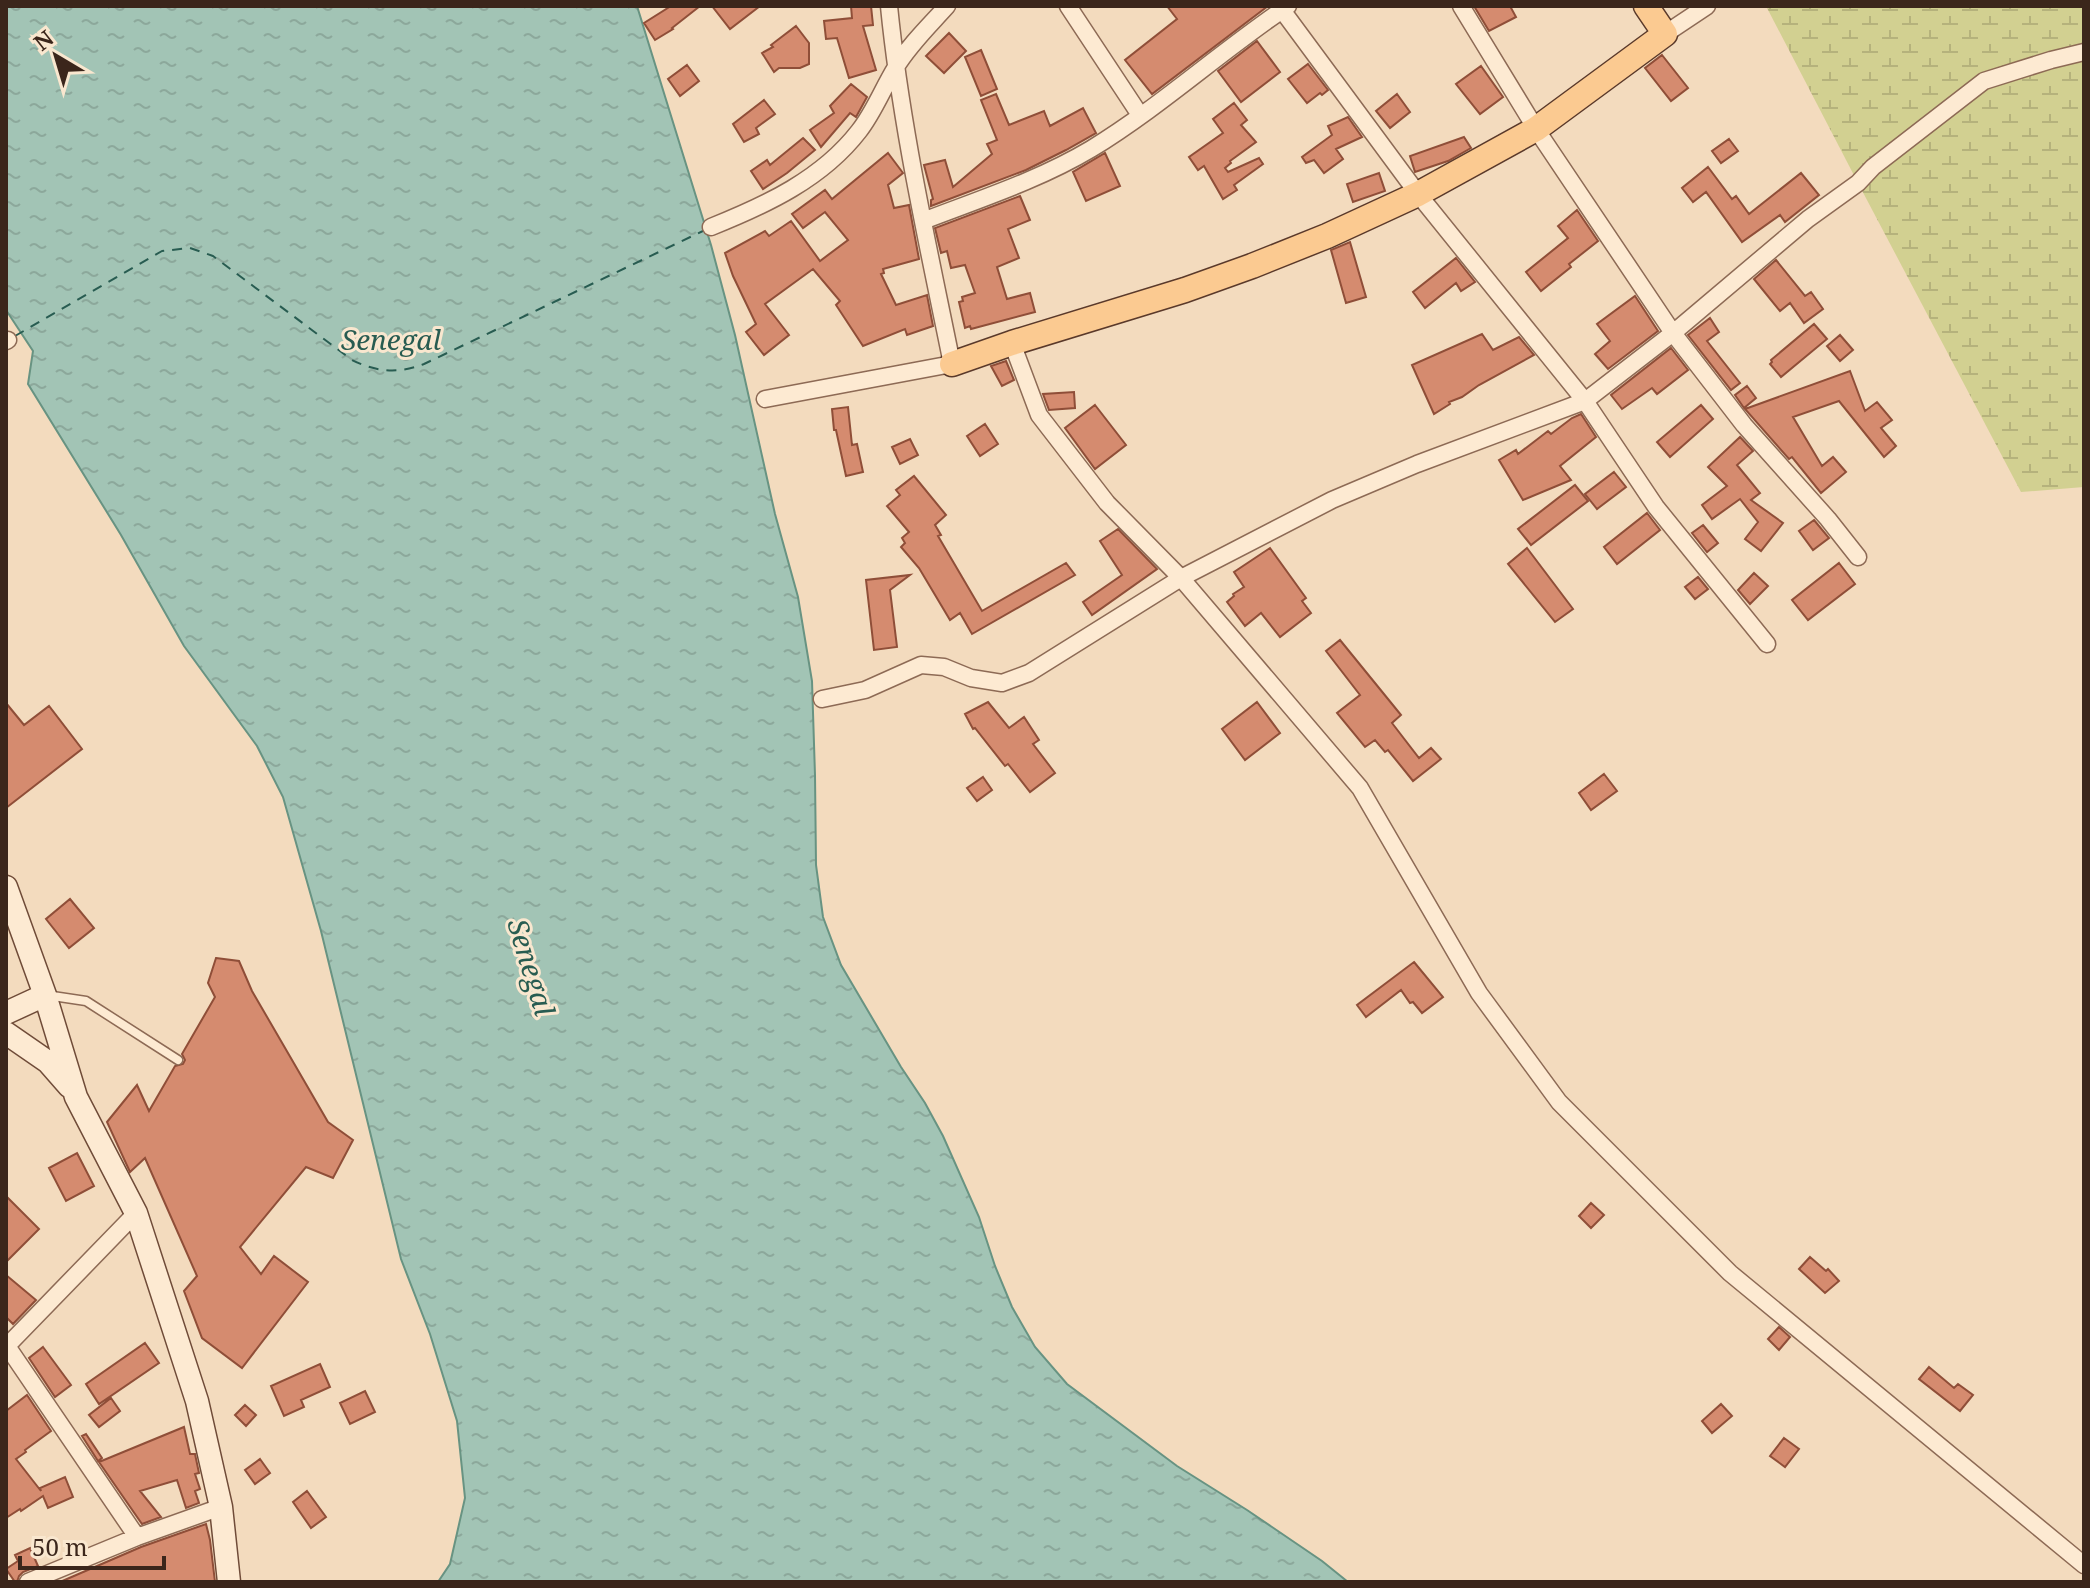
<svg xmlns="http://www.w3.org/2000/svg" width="2090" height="1588" font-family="'Noto Serif',serif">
<defs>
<pattern id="wetland-marsh" width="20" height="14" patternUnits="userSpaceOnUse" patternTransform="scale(2)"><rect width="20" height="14" fill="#d2d091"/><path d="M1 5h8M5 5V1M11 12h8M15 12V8" fill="none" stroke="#b5b27c"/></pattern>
<pattern id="water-ripples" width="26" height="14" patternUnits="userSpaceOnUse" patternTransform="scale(2)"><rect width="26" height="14" fill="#a2c4b5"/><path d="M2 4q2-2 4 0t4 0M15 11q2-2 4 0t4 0" fill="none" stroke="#8ca89b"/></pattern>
</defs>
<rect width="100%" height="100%" fill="#f3dbbe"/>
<path fill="url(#wetland-marsh)" d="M1766 6H2084V487L2021 492 1858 183Z"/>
<path fill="url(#water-ripples)" stroke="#689382" stroke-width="2" d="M6 6H637L711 245 735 335 775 514 798 597 812 681 815 775 816 865 823 917 841 965 901 1067 925 1103 943 1136 979 1217 995 1266 1012 1307 1035 1347 1067 1384 1177 1466 1247 1510 1322 1561 1348 1582H438L450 1564 465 1498 457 1421 430 1334 401 1259 321 931 283 797 257 746 184 646 121 535 28 384 33 351 6 310Z"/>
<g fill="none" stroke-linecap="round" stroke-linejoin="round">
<path stroke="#285c51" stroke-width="2" stroke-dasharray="10 8" stroke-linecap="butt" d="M15 336 162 251 190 248 213 256 352 360C376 372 398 374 424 364L705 230"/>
</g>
<path fill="#d58b6f" stroke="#8f4e38" stroke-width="2" d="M671 6H700L672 28 673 29 655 40 644 23Z
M712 6H760L730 29Z
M851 6H871L873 25 863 26 876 70 849 78 837 38 826 39 824 21 852 18Z
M1167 6H1268L1152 94 1125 60 1177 19Z
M1474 6H1510L1516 17 1489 31Z
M796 26 809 43V64L800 68H779L774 72 762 53 773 47 771 45Z
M949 33 966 51 944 73 926 56Z
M1257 41 1280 72 1241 102 1218 71Z
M981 50 997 89 981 96 965 57Z
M1662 55 1688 88 1671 101 1645 68Z
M1308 64 1328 90 1322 95 1320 93 1307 103 1288 79Z
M687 65 699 81 680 96 668 79Z
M1481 66 1503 97 1480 114 1456 84Z
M851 84 867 97 856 117 850 113 821 147 810 130 834 113 830 106Z
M996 94 1009 125 1044 111 1050 126 1083 108 1096 133 1066 150 1026 170 931 206V200L933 199 924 165 945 160 953 187 992 154 987 144 997 140 981 100Z
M1397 94 1410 112 1390 128 1376 111Z
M764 100 775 114 756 128 759 134 744 142 733 124Z
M1234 103 1247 120 1241 125 1256 142 1230 161 1231 163 1225 168 1228 172 1259 158 1263 164 1234 185 1237 190 1223 199 1204 166 1198 170 1189 157 1223 133 1213 119Z
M1348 117 1362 137 1336 149 1343 159 1324 173 1314 160 1306 163 1302 157 1332 135 1328 126Z
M1464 137 1471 148 1448 161 1415 172 1410 156Z
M803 138 815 150 787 173 763 189 751 171 767 160 770 165Z
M1729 139 1738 151 1721 163 1712 151Z
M888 153 903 173 888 185 894 208 909 205 919 259 883 269 884 273 881 274 896 305 927 295 933 326 907 335 905 329 863 346 836 305 840 301 813 269 765 304 789 335 764 355 746 332 756 324 733 276 725 253 765 231 769 236 791 221 820 261 848 240 825 212 803 228 792 214 825 190 832 199Z
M1105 153 1120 186 1086 201 1073 172Z
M1708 167 1732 199 1736 196 1749 214 1801 173 1819 195 1785 222 1780 215 1742 242 1706 192 1693 202 1682 188Z
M1379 173 1385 191 1353 202 1347 184Z
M1020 196 1030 220 1008 229 1019 258 997 267 1007 299 1030 293 1035 312 971 329 970 326 965 328 959 302 963 301 962 297 975 293 965 265 951 268 947 251 941 253 935 228Z
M1577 210 1598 241 1569 264 1571 267 1541 291 1526 272 1568 238 1558 226Z
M1350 242 1366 297 1346 303 1331 250Z
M1456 258 1475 282 1461 291 1456 283 1425 308 1413 292Z
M1776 260 1805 296 1811 292 1823 309 1804 323 1790 303 1780 311 1754 279Z
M1635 296 1658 331 1608 369 1595 354 1610 341 1597 324Z
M1710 318 1719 332 1707 341 1740 383 1731 390 1688 335Z
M1814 324 1827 339 1781 377 1770 364 1772 362 1771 360Z
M1482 334 1493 350 1519 337 1534 355 1479 385 1462 397 1449 402 1450 404 1434 414 1412 365Z
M1840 335 1853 350 1840 361 1827 346Z
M1671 348 1688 370 1657 394 1652 388 1622 409 1611 395Z
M1006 361 1014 380 1002 386 991 366Z
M1850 371 1865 411 1877 402 1892 420 1881 428 1896 446 1884 457 1839 401 1793 417 1822 466 1833 457 1846 472 1821 493 1792 457 1789 459 1745 409Z
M1747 386 1756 398 1744 408 1735 395Z
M1074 392 1075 408 1049 410 1043 394Z
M1095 405 1126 445 1095 469 1065 428Z
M1701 405 1713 419 1670 457 1657 442Z
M848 407 852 445 857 444 863 472 846 476 836 430H834L832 409Z
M1581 414 1596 437 1560 466 1571 480 1523 500 1499 460 1516 450 1518 454 1548 431 1551 434 1572 418Z
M985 424 998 444 980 456 967 436Z
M1740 437 1753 451 1737 465 1760 493 1751 500 1783 523 1761 551 1745 539 1758 522 1740 499 1712 519 1702 505 1727 486 1708 467Z
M910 439 918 455 900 464 892 447Z
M1614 472 1626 487 1597 509 1585 494Z
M914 476 946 515 935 525 941 535 938 536 982 611 1066 563 1075 575 972 634 960 613 950 620 919 568 901 547 905 543 902 538 909 532 887 506 900 495 896 490Z
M1575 485 1588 501 1531 545 1518 529Z
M1647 513 1660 530 1617 564 1604 547Z
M1814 520 1829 538 1813 550 1799 531Z
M1703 525 1718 543 1707 552 1692 533Z
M1118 529 1157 569 1092 615 1083 602 1122 575 1100 541Z
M1270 548 1306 598 1302 601 1311 613 1280 637 1261 613 1245 626 1227 602 1234 596 1233 594 1244 587 1234 572Z
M1527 548 1573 609 1555 622 1508 564Z
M1839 563 1855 584 1808 620 1792 600Z
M1754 573 1768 586 1750 604 1738 590Z
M910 575 890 590 897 647 874 650 866 580Z
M1698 577 1708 589 1695 599 1685 587Z
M1340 640 1401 715 1392 723 1419 758 1431 748 1441 759 1413 781 1388 750 1385 752 1375 740 1365 747 1337 713 1360 695 1326 651Z
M988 702 1009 728 1024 717 1039 740 1033 744 1055 773 1030 792 1008 764 1005 766 975 728 973 729 965 714Z
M1257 702 1280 733 1245 760 1222 729Z
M6 703 24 725 49 706 82 749 6 808Z
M1604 774 1617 791 1591 810 1579 793Z
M983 777 992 790 977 801 967 788Z
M70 899 94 928 69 948 46 919Z
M216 958 239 961 252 991 328 1122 353 1140 333 1178 306 1167 240 1247 261 1274 274 1256 308 1282 242 1368 202 1338 184 1291 197 1276 145 1158 130 1172 107 1122 137 1085 149 1111 175 1066 183 1064 185 1060 182 1054 215 997 208 983Z
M1414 962 1443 997 1422 1013 1413 1002 1410 1003 1401 990 1366 1017 1357 1005Z
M77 1153 94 1186 66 1201 49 1168Z
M6 1196 39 1229 6 1262Z
M1591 1203 1604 1215 1591 1228 1579 1216Z
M1810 1257 1826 1271 1828 1269 1839 1281 1825 1293 1799 1269Z
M6 1275 36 1300 13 1324 6 1317Z
M1779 1327 1790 1337 1779 1350 1768 1339Z
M145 1343 159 1363 99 1404 86 1384Z
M43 1347 71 1385 55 1397 29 1358Z
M320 1364 330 1387 301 1400 304 1407 284 1416 271 1386Z
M1929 1367 1954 1388 1958 1384 1973 1395 1960 1411 1919 1379Z
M365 1391 375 1412 350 1424 340 1403Z
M27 1395 51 1431 25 1450 26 1452 16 1459 41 1491 40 1488 65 1477 73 1497 48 1508 43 1496 21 1511 20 1509 6 1518V1411Z
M111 1398 120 1411 99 1427 89 1415Z
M1721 1404 1732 1416 1712 1433 1702 1421Z
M245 1405 256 1415 246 1426 235 1415Z
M184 1427 190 1454H195L199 1473 195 1474 200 1489 195 1491 199 1503 186 1508 177 1480 140 1491 161 1517 142 1524 99 1462Z
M86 1434 102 1458 98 1461 82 1436Z
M1784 1438 1799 1449 1785 1467 1770 1456Z
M260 1459 270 1473 255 1484 245 1470Z
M307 1491 326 1517 311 1528 293 1502Z
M206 1524 210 1540 215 1582H60L141 1547Z
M30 1548 38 1566 23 1572 19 1576 17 1582H15L6 1569 18 1561 15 1555Z"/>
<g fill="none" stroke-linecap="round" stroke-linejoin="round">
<defs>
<path id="lane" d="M46 995 86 1001 178 1060"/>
<path id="street" d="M1068 6 1140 115
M1279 6 1418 194 1585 401 1656 507 1767 644
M1461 6 1536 129 1673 333 1744 425 1828 519 1858 557
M1665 34 1707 6
M923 221C980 199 1039 180 1091 149 1160 107 1221 51 1288 6
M711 227C766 205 822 179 859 131 874 112 883 88 896 67 910 44 929 26 947 6
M6 341 8 340
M1012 343 1039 415 1107 503 1181 578 1360 788 1479 993 1559 1102 1730 1273 2084 1565
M765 399 952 364C928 245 901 127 889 6
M822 699 865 690 921 665 944 667 971 678 1002 683 1029 673 1181 578 1332 500 1417 464 1585 401 1673 333 1808 219 1858 183 1873 167 1984 81 2051 60 2084 52
M7 1346 137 1537
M6 1347 136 1213
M28 1582 137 1537 221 1507"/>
<path id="secondary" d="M6 887 45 995 76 1097 136 1213 197 1401 221 1507 229 1582
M6 1013 45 995
M6 1033 48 1062 69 1086"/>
<path id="primary" d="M952 364 1012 343 1185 290 1252 266 1327 236 1418 194 1536 129 1665 34 1646 6"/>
</defs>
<use href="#lane" stroke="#8d6a55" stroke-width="11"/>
<use href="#street" stroke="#8d6a55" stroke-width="19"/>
<use href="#secondary" stroke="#6f4b38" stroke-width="25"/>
<use href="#primary" stroke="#5a392a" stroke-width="27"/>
<use href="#lane" stroke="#fdead2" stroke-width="8"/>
<use href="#street" stroke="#fdead2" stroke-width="16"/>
<use href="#secondary" stroke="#fdead2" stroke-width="22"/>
<use href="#primary" stroke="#fbca91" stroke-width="24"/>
</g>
<g text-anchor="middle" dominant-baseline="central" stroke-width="6" stroke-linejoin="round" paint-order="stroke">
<g font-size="28" font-style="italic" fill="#285c51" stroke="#f9e7cf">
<text x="391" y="339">Senegal</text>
<text transform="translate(532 967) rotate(73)">Senegal</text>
</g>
</g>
<rect width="2090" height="1588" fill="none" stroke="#3b261b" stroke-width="16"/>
<g transform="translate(56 56) rotate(322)" stroke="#f9e7cf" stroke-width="6" paint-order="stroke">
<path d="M0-6L14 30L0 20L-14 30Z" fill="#3b261b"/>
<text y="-12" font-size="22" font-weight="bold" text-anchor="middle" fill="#3b261b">N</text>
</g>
<path d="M20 1556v12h144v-12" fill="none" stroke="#3b261b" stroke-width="4"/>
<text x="32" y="1556" font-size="24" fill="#3b261b" stroke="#f9e7cf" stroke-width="6" paint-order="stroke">50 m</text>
</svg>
